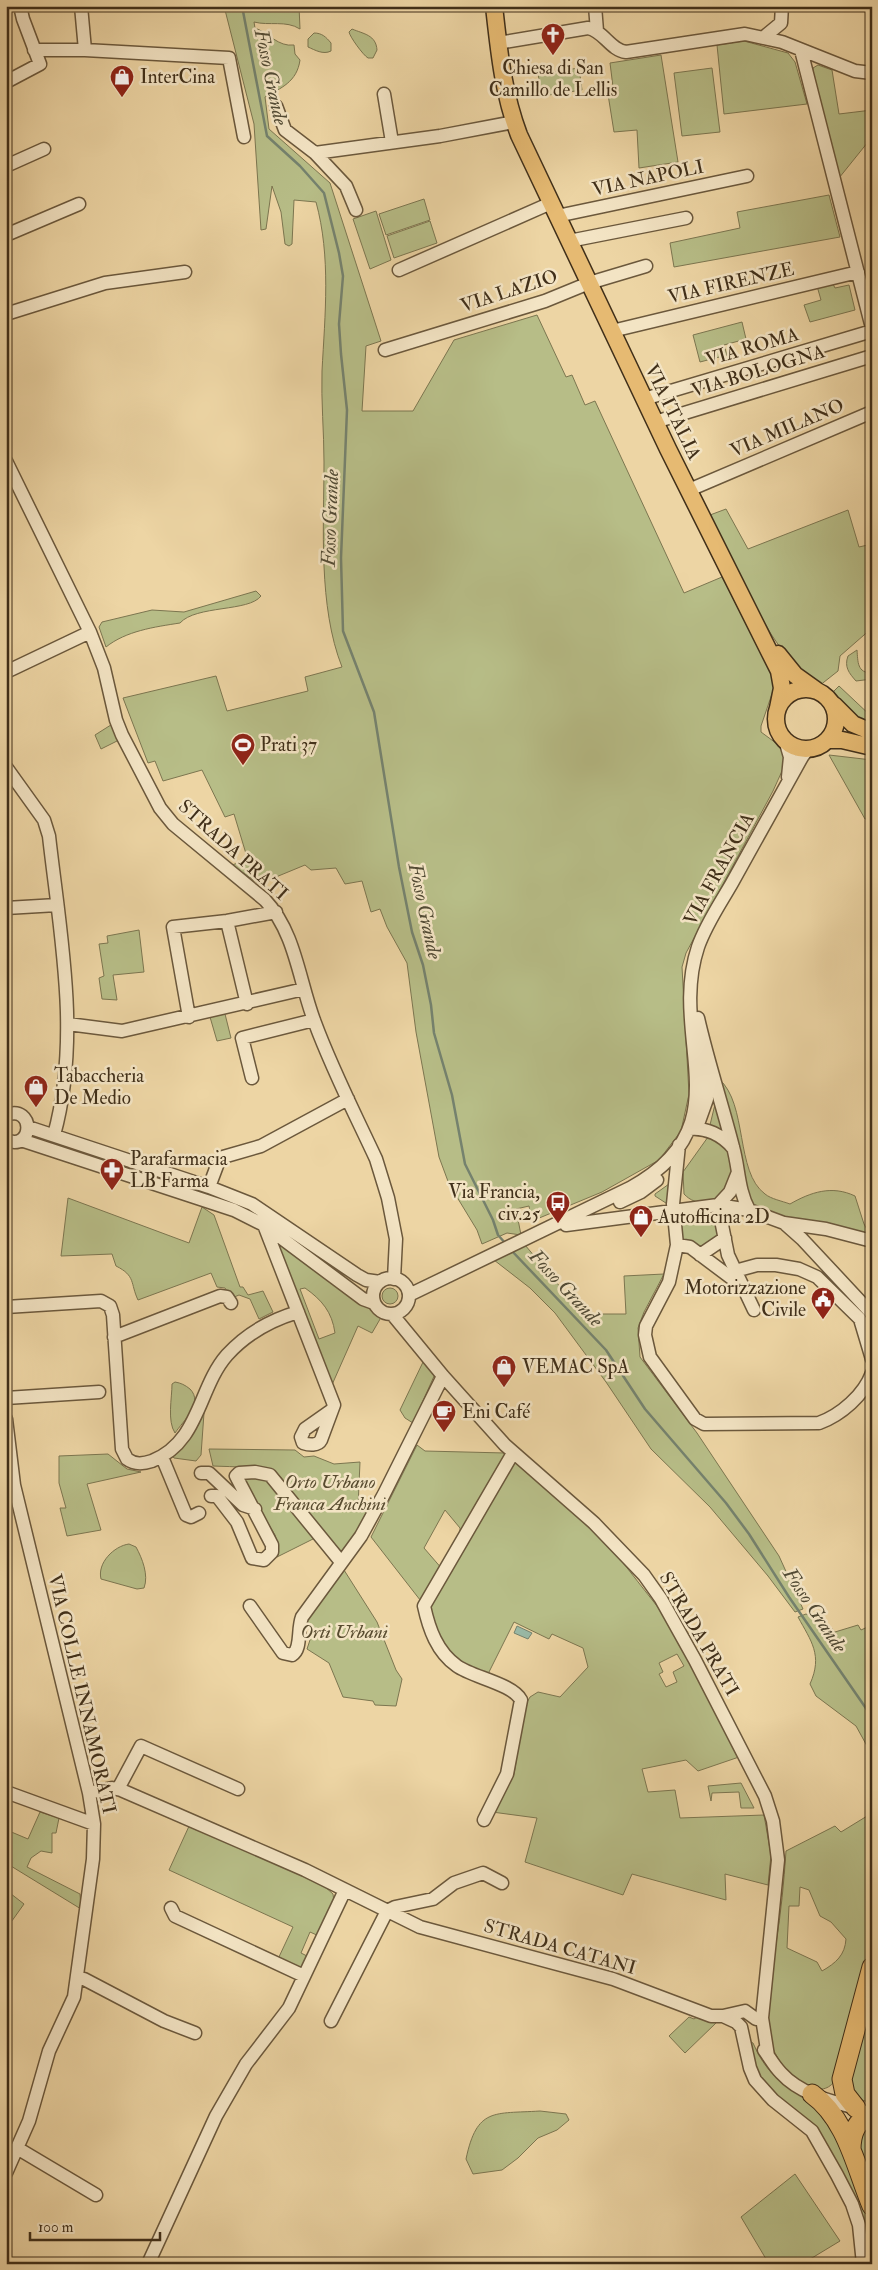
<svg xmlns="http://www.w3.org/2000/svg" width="878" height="2270" font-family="'IM FELL Double Pica',serif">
<rect width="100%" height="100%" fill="#edd5a4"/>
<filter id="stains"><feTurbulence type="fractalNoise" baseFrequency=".004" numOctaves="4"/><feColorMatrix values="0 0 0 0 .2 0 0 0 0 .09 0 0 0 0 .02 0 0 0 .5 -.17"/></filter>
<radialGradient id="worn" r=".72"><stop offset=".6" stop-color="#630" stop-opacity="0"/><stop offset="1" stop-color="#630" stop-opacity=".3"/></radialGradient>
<path fill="#b7bd87" stroke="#7c7650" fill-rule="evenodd" d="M224 6H299L300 29C286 20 269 26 254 22L255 28C269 33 278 47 294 45L295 54 300 60C297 82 281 88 265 97L269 129 330 183 381 341 366 346 362 411H413L454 340 537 315 566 377 572 375 585 405 595 401 684 593 722 577 776 682 761 726V732L784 749 787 760 773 791 686 953 682 967 689 1094 681 1131 659 1160 602 1192 532 1221 529 1206 516 1209 521 1235 507 1233 482 1244 477 1230 449 1184 439 1157 416 1032 407 963 387 927 380 909 371 912 362 881 345 884 336 868 311 870 305 865 259 884 232 865 249 859 247 857 234 814 225 817 202 770 163 781 155 761 148 763 123 698 216 676 227 711 308 691 305 677 342 667C318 606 324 527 324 462 324 432 321 401 322 371 325 314 331 257 316 202L294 200 292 244 289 246 285 244 281 212 272 186 266 229 261 230 254 124Z
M352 29C364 34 376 35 377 50L373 58H368C363 55 350 37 349 32Z
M314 33C322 33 326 37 331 43V51C323 55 315 50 308 47V39Z
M744 41 788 53 795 62 807 104 724 114 717 45Z
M661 55 678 162 639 168 637 130 614 132 607 88 613 87 610 63Z
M818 65 832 70 839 114 872 110V137L839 178 813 78V68Z
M579 68 582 90 542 96 538 74Z
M712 68 720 132 682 136 674 73Z
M829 195 840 237 674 267 670 243 740 228 737 212Z
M424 199 430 220 386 235 379 214Z
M376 211 391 260 370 269 353 219Z
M430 221 437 243 394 258 387 236Z
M832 282 835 288 849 285 855 310 810 322 804 305 821 300 817 286Z
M742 322 746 339 724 345 727 355 700 362 693 335Z
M726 509 748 549 848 510 859 547 872 544V628L840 656 838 671 819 686 792 665 771 634 744 586 710 515Z
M256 591 261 596C249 612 196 605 180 623 154 627 126 631 106 647L99 627 102 622 152 610 184 612Z
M857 650C858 662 857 673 872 673V679L856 681C849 673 844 667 848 656Z
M839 686 872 717V726L853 716 833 697V692Z
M114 723 119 740 101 749 95 735Z
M829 755 872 760V818L865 819Z
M139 930 144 972 113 975 117 1000 102 999 99 978 104 976 99 944 108 943 107 936Z
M225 1014 231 1038 217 1041 210 1017Z
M719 1079C748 1104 735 1172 765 1194 771 1199 782 1201 790 1204 811 1192 832 1185 855 1196L864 1224 871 1237 749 1210Z
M716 1100 726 1132 710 1125Z
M708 1137 722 1141 734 1163C732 1172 730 1183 726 1190 715 1205 696 1207 684 1194L683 1172Z
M669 1184H670L669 1205 655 1196V1194Z
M68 1198 189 1243 202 1207 214 1215 240 1287H243L248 1295 263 1291 273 1312 259 1319 250 1299 239 1295 232 1298 225 1288 217 1287 211 1273 138 1300C130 1283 136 1276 116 1266L112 1254 61 1256Z
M715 1216 718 1238C704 1246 696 1251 682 1238L681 1219H684L686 1223 711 1222Z
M273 1234C289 1247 369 1315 383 1314L372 1333 358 1326 331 1387ZM305 1288C322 1300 332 1312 335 1333L319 1339 300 1289Z
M525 1245 583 1314H626L624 1276 664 1274 644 1312 638 1328 640 1357 697 1433 779 1556 803 1609 795 1612 768 1576 710 1507 651 1449 606 1382 555 1313 530 1288 494 1260Z
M382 1296a8 8 0 1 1 16 0a8 8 0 1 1-16 0Z
M424 1360 435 1374 413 1423 405 1418 400 1410Z
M175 1382C181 1383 185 1385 190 1389 204 1403 183 1421 175 1433 167 1421 172 1398 172 1384Z
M200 1413H204L201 1455 196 1461 174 1458 169 1452Z
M417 1445 425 1451 505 1453 588 1526 624 1564 664 1615 739 1757 698 1771 686 1760 642 1769 648 1792 675 1790 680 1818 764 1815 771 1855 768 1885 725 1874 726 1900 632 1874 623 1895 525 1862 537 1818 492 1812 514 1774 525 1706 530 1697 538 1692 560 1697 588 1667 583 1648 552 1634 549 1639 514 1622 488 1674 452 1658 439 1640 429 1610 460 1550V1528L445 1510 424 1548 443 1570 424 1605 371 1537ZM677 1654 684 1666 673 1672 677 1682 666 1687 659 1674 663 1672 659 1663Z
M209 1449 295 1450 304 1457 314 1456 334 1464 360 1462 358 1507 370 1513 341 1553 279 1475C259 1466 234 1467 213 1466Z
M108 1454 127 1469 141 1472 87 1484 101 1530 67 1536 60 1508H66L59 1483V1456Z
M240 1477 270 1479 315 1538 277 1557 278 1546 275 1535Z
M129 1544 136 1547C142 1558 149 1575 144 1588L137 1589 101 1579C97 1563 114 1546 129 1544Z
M344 1570 377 1622 396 1670 402 1679 396 1706 375 1705 373 1701 343 1697 329 1663 307 1649 311 1637 307 1620Z
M806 1614 826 1622 835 1632 858 1625 861 1630 872 1625V1755L856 1726 816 1696 810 1684C823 1655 811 1641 798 1617Z
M741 1783 754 1808H741L739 1792 712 1793 711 1801 708 1786Z
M40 1812 59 1818 56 1833H52V1853L41 1851 31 1858 27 1867 80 1894 81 1909 6 1863V1835L9 1831 28 1839Z
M872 1813V1947L838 2075C834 2085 825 2092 814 2088 788 2079 773 2056 767 2031 766 2024 768 2015 768 2008 770 1986 773 1965 776 1943 781 1913 784 1882 786 1851L835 1826 841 1832ZM800 1887 809 1890 820 1916 831 1922 846 1939C845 1955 836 1963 822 1971L817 1962 787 1948 789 1906H799Z
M190 1824 323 1885 333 1894 334 1902 319 1936 310 1932 301 1953 309 1957 303 1970 278 1959 293 1927 169 1870Z
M6 1890 24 1904 9 1925 6 1924Z
M872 1980V2103L855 2098 847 2075Z
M689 2017 694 2019 697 2017 716 2023 685 2053 669 2036Z
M751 2042 753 2043C773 2088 794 2086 827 2114L872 2222V2264H866L860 2218 795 2113 757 2077Z
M540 2111 566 2114 569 2120 557 2130 538 2138 518 2158 502 2170 473 2174 466 2159C477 2107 494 2114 540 2111Z
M872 2121V2196L860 2165V2129Z
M795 2174 840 2241 802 2264H769L741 2217Z"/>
<path fill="#99b9a6" stroke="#75826e" d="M517 1626 532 1633 528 1639 514 1633Z"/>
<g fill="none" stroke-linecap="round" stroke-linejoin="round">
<path stroke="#75826e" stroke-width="2.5" d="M242 6 267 136 300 166 324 193 339 253 343 276 339 324 341 354 347 410 341 558 343 631 374 712 399 867 412 932 423 965 431 1005 434 1033 452 1095 465 1164 493 1220 498 1235 506 1244
M511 1250 606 1350 645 1409 726 1503 749 1534 789 1597 872 1717"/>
<defs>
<path id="minor" d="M81 6 85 50
M595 6 597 31
M764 37 781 23 782 6
M498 43 588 28C604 31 610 50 626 52L745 34 782 42 855 71 872 73
M34 50H85L229 58 244 137
M801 50 872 328
M6 82 40 64 23 19 20 6
M384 94 392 142
M276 106 285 130 315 153 346 186 356 210
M315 153 440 136 514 122
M6 166 44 149
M557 216 747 176
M6 235 79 204
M569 241 686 218
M399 270 551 203
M6 314 105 283 185 272
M612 331 858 272
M385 350 545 301 589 283 646 266
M644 399 872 331
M655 422 872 356
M6 461 90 632 104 668 116 720 122 735 160 808 173 824 265 900C296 933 299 982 315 1023 332 1069 355 1114 376 1159L388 1198 396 1239 394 1279
M689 490 872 412
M6 672 90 632
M785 740 790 757 788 777
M6 767 44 820 49 836C60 934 81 1037 54 1135
M6 908 57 905
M227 921 247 1004
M189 1017 173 927 227 921 276 912
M698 1018C708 1062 722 1104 733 1147 739 1168 738 1190 749 1210
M68 1024 122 1031 304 989
M252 1078 242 1038 314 1020
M6 1115C35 1104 34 1152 6 1140
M28 1127 209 1187 252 1204 357 1275 366 1280 380 1282
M697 1127 707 1099 705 1051
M689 1129C706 1127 722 1135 733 1148
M21 1140 234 1210 264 1225 363 1299 374 1303
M679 1145 673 1204 677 1245 669 1282 646 1326 645 1335 650 1357 695 1419 704 1424 819 1423C841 1415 864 1395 872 1373
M209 1187 218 1163 223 1157 261 1146 348 1099
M620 1202 641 1192 657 1180
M718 1205 728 1255 754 1310
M718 1205 730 1192 738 1172
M784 1223 802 1239 872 1314
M264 1225 334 1405 321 1440C318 1446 309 1445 303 1443L301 1437 305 1429 332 1410
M566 1225 718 1205 749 1210 784 1223 826 1229 872 1241
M677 1245 690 1247 742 1286
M700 1255 725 1238
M735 1271 757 1265H776L799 1269 817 1277 860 1319 872 1359
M373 1296a18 18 0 1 1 36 0a18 18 0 1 1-36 0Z
M409 1295 630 1188C746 1125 667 1040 698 947 706 924 720 904 732 883 755 841 779 799 802 757L808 749
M6 1307 101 1301 110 1306 113 1315 122 1449 127 1459C135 1465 143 1464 152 1461 200 1442 198 1388 227 1355 246 1334 271 1320 298 1312
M392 1314 443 1376 505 1445 594 1523 644 1575 661 1599 695 1660 765 1796 773 1821 778 1860 762 2018 768 2056
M114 1337 220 1296 227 1297 231 1303
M6 1398 99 1392
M6 1419 14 1485 89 1793 94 1824 93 1859 74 1997 49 2051 29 2121 6 2173
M162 1457 186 1515 191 1517 199 1513
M201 1473H209L243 1505 255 1509
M211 1496H217L237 1522 252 1558 264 1560 272 1552V1545L236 1476 239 1473 255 1472 270 1475 341 1562
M250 1606 283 1653 292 1655C302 1649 297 1630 302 1617L361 1536 384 1494 443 1376
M118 1789 141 1746 238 1789
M6 1792 94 1824
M89 1793 112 1788 121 1790 305 1870 420 1927 613 1979 711 2016H723L745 2011 756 2019
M484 1820 507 1774 521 1700C513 1684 472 1677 457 1666 437 1652 429 1629 424 1606L513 1453
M171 1908 175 1916 304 1976
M84 1979 164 2021 195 2033
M723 2016 736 2022 741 2027 750 2068 755 2080 773 2100 812 2131 837 2175 852 2204 859 2225 863 2264
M331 2021 387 1911 395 1907 433 1899 454 1883 483 1873 502 1883
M764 2050C770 2058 774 2066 781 2073 800 2094 830 2101 856 2108
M17 2148 96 2195
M148 2264 216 2116 246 2064 289 2008 345 1890"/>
<path id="major" d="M494 6C499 51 503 93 519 135L668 449 779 671 782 688 778 708
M778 654 795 675 816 690
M776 719a30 30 0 1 1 60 0a30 30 0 1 1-60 0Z
M834 705 853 724 872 732
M828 740H842L872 747"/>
<path id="highway" d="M812 2094C847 2119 856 2168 872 2206
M856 2108 845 2094 842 2079 872 1967
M851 2150C851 2132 856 2122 872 2113"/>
</defs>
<use href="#minor" stroke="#6b583c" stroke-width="15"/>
<use href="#major" stroke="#402f19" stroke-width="19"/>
<use href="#highway" stroke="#402f19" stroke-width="21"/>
<use href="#minor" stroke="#f3e4c4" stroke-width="12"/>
<use href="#major" stroke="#e6ba72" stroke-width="16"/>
<use href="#highway" stroke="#e6ba72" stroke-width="19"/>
</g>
<defs>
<symbol id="church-pin" viewBox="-11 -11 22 30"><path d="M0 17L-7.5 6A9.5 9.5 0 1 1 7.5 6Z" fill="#8f2418" stroke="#f3e4c4"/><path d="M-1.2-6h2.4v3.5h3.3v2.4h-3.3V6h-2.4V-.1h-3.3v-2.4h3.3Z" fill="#fff"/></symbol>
<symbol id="shop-pin" viewBox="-11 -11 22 30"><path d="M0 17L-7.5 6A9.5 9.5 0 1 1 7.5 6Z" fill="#8f2418" stroke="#f3e4c4"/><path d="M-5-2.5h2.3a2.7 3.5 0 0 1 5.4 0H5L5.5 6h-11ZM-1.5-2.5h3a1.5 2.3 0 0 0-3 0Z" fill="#fff"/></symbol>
<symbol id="stadium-pin" viewBox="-11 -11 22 30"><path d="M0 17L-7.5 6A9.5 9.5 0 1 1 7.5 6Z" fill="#8f2418" stroke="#f3e4c4"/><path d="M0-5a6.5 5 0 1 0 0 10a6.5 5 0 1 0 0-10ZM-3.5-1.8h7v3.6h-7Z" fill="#fff"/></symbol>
<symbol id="pharmacy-pin" viewBox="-11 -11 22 30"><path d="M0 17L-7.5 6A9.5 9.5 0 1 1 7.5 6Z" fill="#8f2418" stroke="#f3e4c4"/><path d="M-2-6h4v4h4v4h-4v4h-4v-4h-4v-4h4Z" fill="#fff"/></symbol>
<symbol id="bus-pin" viewBox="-11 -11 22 30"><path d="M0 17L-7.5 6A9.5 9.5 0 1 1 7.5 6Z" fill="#8f2418" stroke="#f3e4c4"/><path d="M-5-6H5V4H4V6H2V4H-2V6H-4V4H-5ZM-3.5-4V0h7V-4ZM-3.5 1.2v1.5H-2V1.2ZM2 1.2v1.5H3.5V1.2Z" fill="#fff"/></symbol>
<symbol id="civic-pin" viewBox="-11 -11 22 30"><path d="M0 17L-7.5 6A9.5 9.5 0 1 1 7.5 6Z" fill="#8f2418" stroke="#f3e4c4"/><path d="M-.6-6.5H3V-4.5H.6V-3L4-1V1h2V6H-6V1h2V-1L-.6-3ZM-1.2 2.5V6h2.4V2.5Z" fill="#fff"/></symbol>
<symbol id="cafe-pin" viewBox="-11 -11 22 30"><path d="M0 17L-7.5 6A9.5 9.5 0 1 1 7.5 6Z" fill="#8f2418" stroke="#f3e4c4"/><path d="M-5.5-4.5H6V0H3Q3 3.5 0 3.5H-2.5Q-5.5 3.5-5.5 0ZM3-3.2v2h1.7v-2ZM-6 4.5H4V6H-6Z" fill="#fff"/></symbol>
</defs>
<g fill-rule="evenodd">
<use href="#church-pin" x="539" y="21" width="28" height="38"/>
<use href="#shop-pin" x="108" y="63" width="28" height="38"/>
<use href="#stadium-pin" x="229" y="731" width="28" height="38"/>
<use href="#shop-pin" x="22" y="1073" width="28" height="38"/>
<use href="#pharmacy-pin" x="98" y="1156" width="28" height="38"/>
<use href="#bus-pin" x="544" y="1189" width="28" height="38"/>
<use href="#shop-pin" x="627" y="1203" width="28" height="38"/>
<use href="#civic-pin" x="809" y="1285" width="28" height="38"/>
<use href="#shop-pin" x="490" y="1353" width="28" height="38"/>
<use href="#cafe-pin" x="430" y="1398" width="28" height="38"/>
</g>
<g text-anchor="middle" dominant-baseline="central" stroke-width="5" stroke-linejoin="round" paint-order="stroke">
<g font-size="19" fill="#402f19" stroke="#f3e4c4" text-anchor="start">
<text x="553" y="68" text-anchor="middle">Chiesa di San<tspan x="553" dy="22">Camillo de Lellis</tspan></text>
<text x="140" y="77">InterCina</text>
<text x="260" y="745">Prati 37</text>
<text x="54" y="1076">Tabaccheria<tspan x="54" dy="22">De Medio</tspan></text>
<text x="130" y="1159">Parafarmacia<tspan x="130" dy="22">LB Farma</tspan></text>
<text x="540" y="1192" text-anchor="end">Via Francia,<tspan x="540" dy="22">civ.25</tspan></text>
<text x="658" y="1217">Autofficina 2D</text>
<text x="806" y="1288" text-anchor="end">Motorizzazione<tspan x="806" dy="22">Civile</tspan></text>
<text x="522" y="1367">VEMAC SpA</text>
<text x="462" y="1412">Eni Café</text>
</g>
<g font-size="19" fill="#402f19" stroke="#f3e4c4">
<text transform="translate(648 178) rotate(-12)">VIA NAPOLI</text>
<text transform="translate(731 283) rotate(-13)">VIA FIRENZE</text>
<text transform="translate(509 291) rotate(-18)">VIA LAZIO</text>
<text transform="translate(752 347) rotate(-16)">VIA ROMA</text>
<text transform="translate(758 371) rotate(-17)">VIA BOLOGNA</text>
<text transform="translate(673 412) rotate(64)">VIA ITALIA</text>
<text transform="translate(787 428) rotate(-23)">VIA MILANO</text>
<text transform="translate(233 850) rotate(42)">STRADA PRATI</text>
<text transform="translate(719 869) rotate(-61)">VIA FRANCIA</text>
<text transform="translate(699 1634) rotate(60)">STRADA PRATI</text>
<text transform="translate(82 1694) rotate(77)">VIA COLLE INNAMORATI</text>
<text transform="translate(560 1947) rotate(16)">STRADA CATANI</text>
</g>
<g font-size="19" font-style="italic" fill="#584b2f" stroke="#f3e4c4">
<text x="330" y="1482">Orto Urbano<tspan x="330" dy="22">Franca Anchini</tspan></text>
<text x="344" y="1632">Orti Urbani</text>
</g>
<g font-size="20" font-style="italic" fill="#524b35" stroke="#f3e4c4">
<text transform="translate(271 77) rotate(78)">Fosso Grande</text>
<text transform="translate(330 518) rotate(-88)">Fosso Grande</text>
<text transform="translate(425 911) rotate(78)">Fosso Grande</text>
<text transform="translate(566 1288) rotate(47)">Fosso Grande</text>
<text transform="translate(815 1610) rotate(56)">Fosso Grande</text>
</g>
</g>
<rect width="878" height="2270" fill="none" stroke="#edd5a4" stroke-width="25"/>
<rect x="8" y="8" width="863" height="2255" fill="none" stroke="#402f19" stroke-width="2.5"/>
<rect x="12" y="12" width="853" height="2245" fill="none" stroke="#402f19"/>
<path d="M30 2232v8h130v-8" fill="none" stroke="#402f19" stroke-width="2.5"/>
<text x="38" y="2232" font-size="15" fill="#402f19" stroke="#f3e4c4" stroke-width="4" paint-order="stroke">100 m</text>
<rect width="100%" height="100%" filter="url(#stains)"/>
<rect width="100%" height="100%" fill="url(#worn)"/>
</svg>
